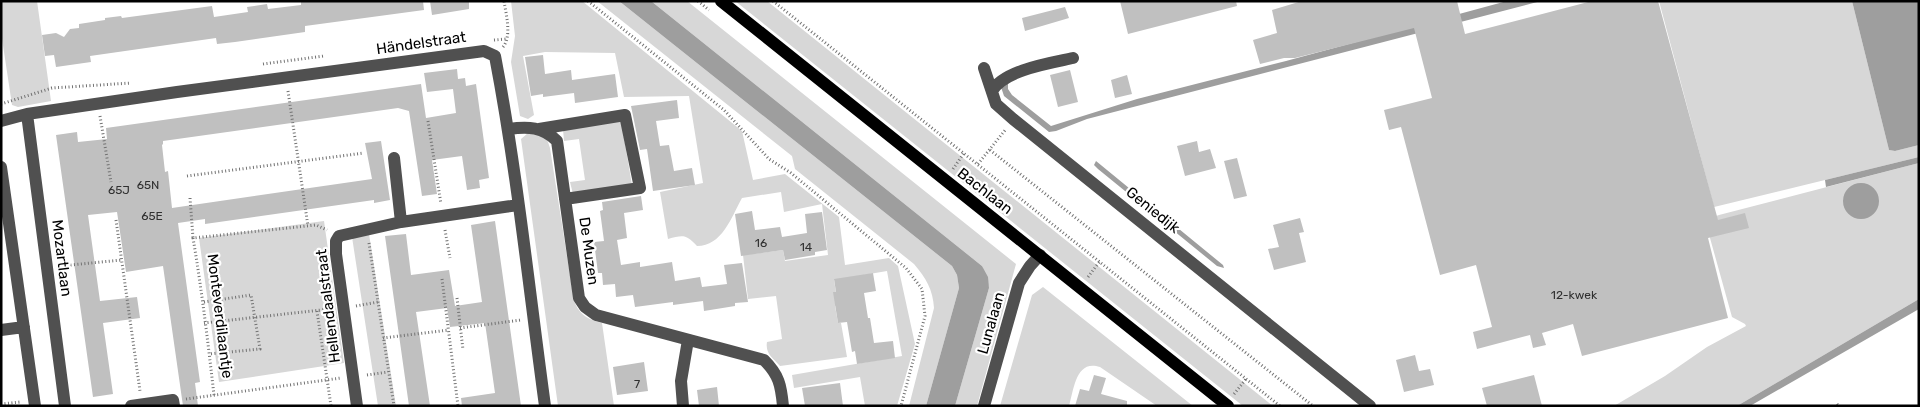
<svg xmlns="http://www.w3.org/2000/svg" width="1920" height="407" font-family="Rubik,sans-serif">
<rect width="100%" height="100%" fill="#fff"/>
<path fill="#d7d7d7" d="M1 1H37L51 101 18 107 12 105 1 32Z
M511 1H582L587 5 742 131 753 180 785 174 839 217 845 265 889 258 898 266 915 344 897 406H865L860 377 794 388 792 375 902 356 887 271 834 280 838 305 835 306 838 323H841L847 357 780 366C773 358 765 354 767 342L782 339 776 296 748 299 743 255 783 250 785 261 828 255 822 204 784 212 781 192 742 198C731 218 722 246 697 246 686 234 683 235 668 239L660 192 703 183 689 96 624 97 615 53 545 52 523 56 534 115 528 119 520 116 511 62 515 36Z
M597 1H619L952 266 957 275 959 288 926 406H909L934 308C933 290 926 278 914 264L795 169 792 156Z
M651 1H687L1016 264 977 406H955L989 288 982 266Z
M735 1H767L1273 406H1243Z
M1659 1H1852L1889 150 1895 151 1919 145V157L1714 207Z
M621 120 632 185 573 194 570 182 585 180 579 139 564 141 563 129Z
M528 133 537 134 547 139 550 148 574 301C580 315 587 319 602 323L614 406H558L521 139Z
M1919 163V299L1737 406H1614L1665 376 1707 347 1746 326 1745 324 1732 317 1705 220 1719 215Z
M324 221 344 363 219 382 199 238Z
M369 234 396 406H378L352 237Z
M1043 287 1193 406H1157L1100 367C1076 359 1074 389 1069 406H1000L1032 295Z"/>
<path fill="#9e9e9e" d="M619 1H651L982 266 988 277 989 288 955 406H926L959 288 957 275 952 266Z
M1507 1H1541L1087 119 1056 131 1049 132 1004 96 1001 87 1008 82V89L1012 95 1051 126 1137 99 1286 61Z
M1852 1H1918L1919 145 1895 151 1889 150Z
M1919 157V163L1826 187 1825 180Z
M1096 161 1223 265 1224 268 1217 266 1098 169 1094 165Z
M1843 201a18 18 0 1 1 36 0a18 18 0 1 1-36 0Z
M1919 299V309L1750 406H1737Z"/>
<path fill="#c0c0c0" d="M301 1H423L424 10 305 26V32L235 42 217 44 216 38 90 56 91 62 56 67 54 55 45 56 42 35 56 33 64 37 70 29 79 28V24L105 20V18L121 16 122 18 212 6 214 17 248 12 247 7 267 4 268 9 301 5Z
M430 1H469V9L432 15Z
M1120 1H1236L1237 6 1128 34Z
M1302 1H1457L1465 34 1592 1H1658L1718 220 1745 213 1749 228 1708 238 1728 318 1582 356 1573 324 1542 333 1546 345 1533 348 1530 335 1477 349 1473 332 1492 327 1476 265 1440 275 1401 127 1389 130 1384 110 1432 98 1414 28 1295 58H1284L1260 64 1253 40 1277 33 1272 10Z
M1065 7 1069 18 1025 31 1022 18Z
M543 55 545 74 571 70 572 80 615 74 618 97 575 103 574 93 543 97V94L531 96 525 57Z
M457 69 458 79 465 78 466 86 476 84 489 178 479 180 480 188 467 190 462 156 432 160 437 194 422 196 409 111 398 108 163 141V144L162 145 165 172 168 171 172 208 372 179 365 143 381 141 390 200 374 203V200L205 224V219L178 223 200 382 195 383 198 406H183L163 266 126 272 117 212 88 215 100 301 137 297 140 318 103 323 113 394 93 397 56 135 77 132 78 142 107 139 106 128 421 84 426 118 456 113 453 89 427 92 424 73Z
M1070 70 1078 102 1058 107 1050 75Z
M1127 75 1132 94 1115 98 1111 80Z
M677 100 679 118 656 121 660 146 669 145 674 171 692 168 695 185 653 191 647 149 640 150 631 106Z
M1197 141 1199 152 1210 149 1216 168 1185 176 1177 146Z
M1237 158 1247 196 1234 199 1224 161Z
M641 196 643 210 624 213 627 238 617 240 621 265 640 262V267L672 262 675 281 700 277 702 287 727 284 724 265 742 263 748 302 735 303V306L704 311 703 301 673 305V302L635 307 633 295 616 297 615 284 603 285 602 273H598L594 242 604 241 600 211 603 210 602 202Z
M752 211 755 230 780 227 782 237 807 233 805 214 822 212 827 250 815 252V255L785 260 783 250 741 256 735 214Z
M1300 218 1304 232 1299 233 1306 262 1274 270 1268 249 1279 247 1273 225Z
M495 221 521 406H462L461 398 495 393 485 323 450 327 447 308 416 312 430 406H409L385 236 406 234 411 275 449 270 455 306 482 302 471 225Z
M873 273 876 291 864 293 868 318H870L874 343 893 341 895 358 857 364 855 351 852 352 847 322 838 323 833 292H836L834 279Z
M1415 355 1419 371 1430 369 1434 385 1404 392 1396 360Z
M644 362 648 391 617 395 613 367Z
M1094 375 1106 378 1101 394 1127 401V406H1075L1080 389 1089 391Z
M1534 375 1542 406H1487L1482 388Z
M840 383 843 406H805L802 388Z
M717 387 719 406H699L697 390Z"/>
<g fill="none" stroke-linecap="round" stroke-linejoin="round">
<path stroke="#727272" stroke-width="3" stroke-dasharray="1 2.5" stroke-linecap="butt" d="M588 1 724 110 769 159 791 173 906 268 922 289 925 316 901 406
M698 1 709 10
M773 1 1280 406
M494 40 506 39
M503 47C512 36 506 14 504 1
M263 64 324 56
M288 91 308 226
M1 104 52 88 131 83
M100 116 111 182
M428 121 441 204
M990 150 1313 406
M978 164 1006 129
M953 169 964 153
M187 176 364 153
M190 198 193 238
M116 220 140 391
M445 230 450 258
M369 243 394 406
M60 266 122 260
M1088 277 1100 261
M442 279 458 406
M457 298 463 350
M204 302 251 295 260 349 209 354
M356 306 378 302
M317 311 331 406
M204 323 330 309
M460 328 521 320
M383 338 449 330
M367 375 388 372
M1234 394 1246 379
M214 395C208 343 202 291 193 238L316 225 327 230
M186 399 341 378
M1 404 20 402
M1837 404 1839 406"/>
<path stroke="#505050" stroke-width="12" d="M984 68 996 104 1013 119 1370 406
M992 91C1004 70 1050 63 1073 58
M27 114 65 406
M1 121 27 114 177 92 484 51 495 56C517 171 529 289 545 406
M509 129C528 126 543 127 557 141L579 298 585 307 596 315 764 360C779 375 781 385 783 406
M539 129 625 115 640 188 565 199
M394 158 401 222
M1 167 35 406
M1 330 24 327
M131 406 173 400 174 406
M357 406 336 254V241L339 236 401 222 518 205
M683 406 681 381 688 340
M984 406 1019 283 1030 266 1040 255"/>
<path stroke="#000" stroke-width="12" d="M721 1 1228 406"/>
</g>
<g text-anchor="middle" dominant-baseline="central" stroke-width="4.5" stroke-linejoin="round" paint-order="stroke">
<g font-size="12" fill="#303030">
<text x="148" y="185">65N</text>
<text x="119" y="190">65J</text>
<text x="152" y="216">65E</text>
<text x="761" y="243">16</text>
<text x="806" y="247">14</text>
<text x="1574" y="295">12-kwek</text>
<text x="637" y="384">7</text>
</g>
<g font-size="15" fill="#000" stroke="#fff">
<text transform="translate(421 43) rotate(-8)">Händelstraat</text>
<text transform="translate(985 191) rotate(38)">Bachlaan</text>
<text transform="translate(1153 210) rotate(39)">Geniedijk</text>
<text transform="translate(589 251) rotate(82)">De Muzen</text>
<text transform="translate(62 258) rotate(83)">Mozartlaan</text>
<text transform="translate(328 306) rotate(-97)">Hellendaalstraat</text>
<text transform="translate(220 316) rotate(83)">Monteverdilaantje</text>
<text transform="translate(991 323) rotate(-74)">Lunalaan</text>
</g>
</g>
<rect width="1920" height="407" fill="none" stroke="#000000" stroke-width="5"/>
</svg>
